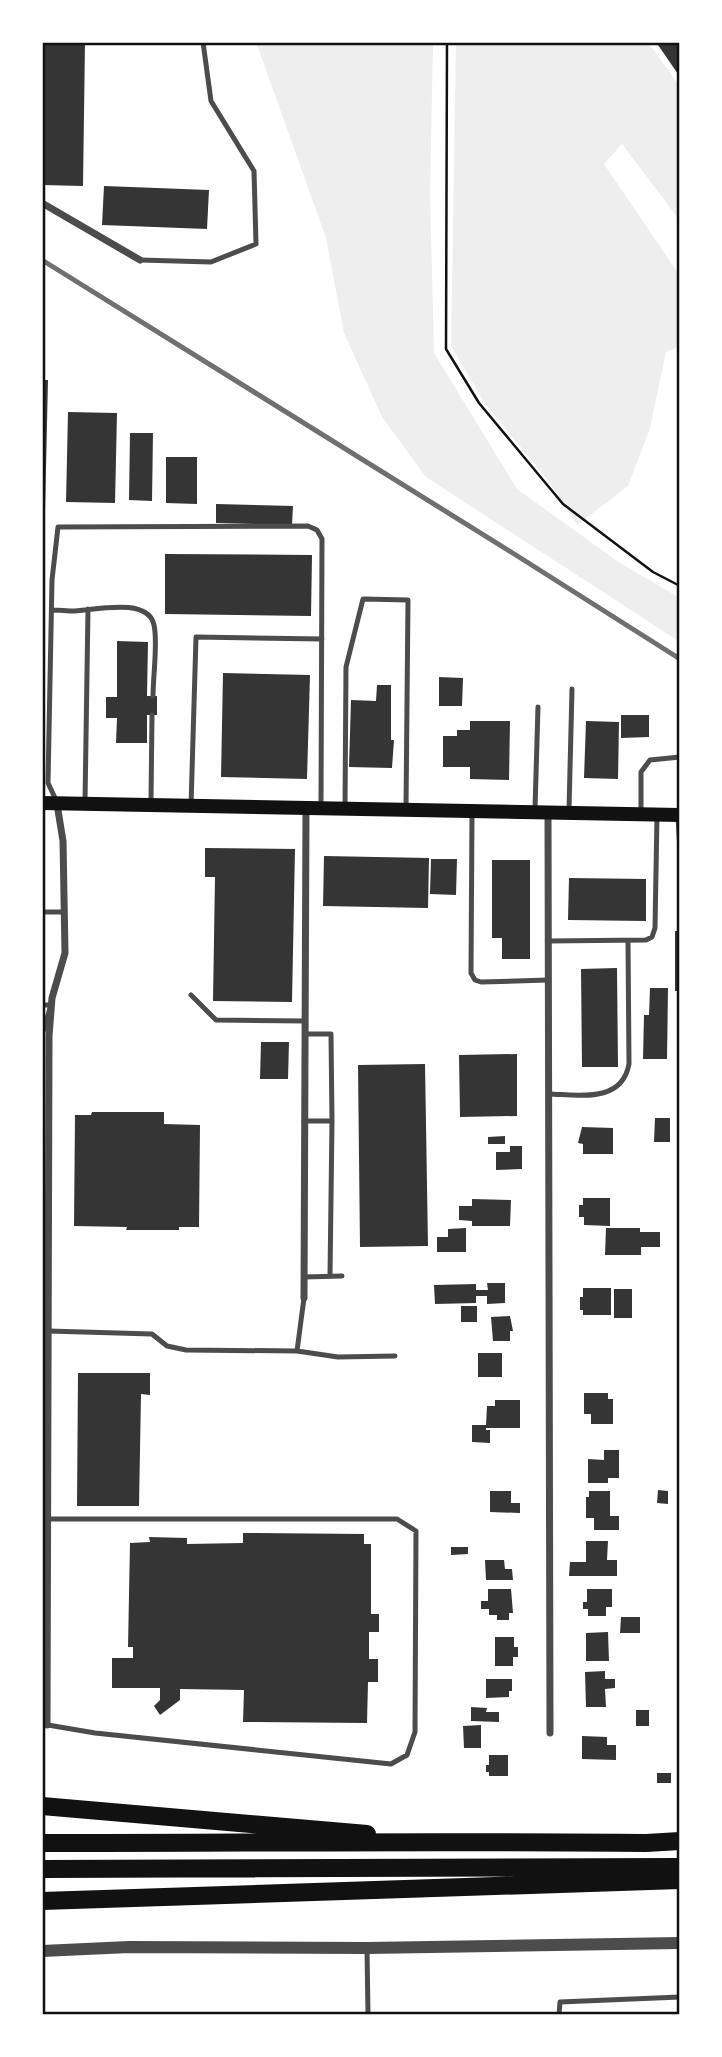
<svg xmlns="http://www.w3.org/2000/svg" width="722" height="2057" font-family="Montserrat,sans-serif">
<rect width="100%" height="100%" fill="#fff"/>
<path fill="#eee" d="M256 42H433L430 194 434 353 517 489 620 563 680 598V642L426 477 382 417 344 333 326 238Z
M456 42H648L680 87V221L622 144 604 164 680 276V346L666 352 650 428 628 486 577 525 549 482 484 402 451 346Z"/>
<path fill="#353535" d="M42 42H85L83 186 42 185Z
M656 42H680V77Z
M104 186 209 190 207 229 102 225Z
M42 380H48L45 512H42Z
M68 412 117 413 115 503 66 502Z
M130 433H153L152 501 129 500Z
M166 457H197V504L166 503Z
M216 504 293 506 292 525 216 523Z
M165 554 312 555 311 616 165 614Z
M117 641 148 642 147 696H157V715H147V743H116L117 718H106V697H117Z
M223 673 310 675 307 779 221 777Z
M439 677 463 678 462 706H439Z
M377 685H391V740H394L392 768 349 767 351 700 376 701Z
M621 715H649V737L621 738Z
M470 721H510L509 780 470 779V767H443V736H457V730H470Z
M586 721 619 722 618 779 584 778Z
M205 848 295 849 292 1002 213 1001 215 877H205Z
M324 856 429 858 428 908 323 906Z
M431 859H457L456 895 430 894Z
M492 860H530V959H502V938H492Z
M569 878 646 879V921L568 920Z
M675 931H680V991H675Z
M617 968 618 1067H582L581 969Z
M650 988H668L667 1059H643L644 1015H649Z
M261 1042H289L288 1079H260Z
M517 1054V1116L460 1117 459 1055Z
M425 1064 428 1246 360 1247 358 1065Z
M92 1112H164V1124L200 1125 199 1227H179V1230H126L127 1227 74 1226 75 1115H91Z
M655 1118H670V1142H654Z
M582 1127 613 1128V1154H583V1144L578 1143Z
M505 1136V1144H488V1137Z
M510 1146H522V1169L496 1170V1152H510Z
M583 1198H610V1226L584 1225V1217H579V1205H583Z
M472 1199 511 1200 510 1226H472V1221L459 1220V1206H472Z
M466 1228V1252H437V1237H448V1229Z
M606 1228H640V1232H660V1247H641V1255H605Z
M487 1283H505V1303L487 1304V1296H476V1303L435 1304 434 1285 476 1284V1290H488Z
M583 1288H611V1315H583V1310H580V1297H583Z
M614 1289H632V1318H614Z
M461 1306H477V1322H461Z
M510 1316 513 1331H510V1341H493L491 1317Z
M478 1353H502V1377H478Z
M78 1373H150V1395L141 1394 139 1506H77Z
M584 1393H608V1399H613V1424H591V1414H584Z
M495 1400H520V1428H486V1430H490V1443L472 1442V1425H486L487 1406H495Z
M604 1450H619V1478H608V1483H588V1459L604 1460Z
M658 1490 668 1491V1504L657 1503Z
M490 1491H511V1503H520V1513L490 1512Z
M589 1491H610V1516H619V1530H594V1518H586V1497H589Z
M243 1533 364 1534V1544H371V1614H379V1632H369V1659H378V1682H368L367 1723 243 1722 244 1690 180 1689V1700L160 1715 154 1706 160 1700V1688H112V1658H133V1647H128L130 1543 150 1542 149 1537 187 1538V1544L243 1543Z
M586 1541H608L607 1560H617V1576H569L570 1562H586Z
M451 1547H468V1554L451 1555Z
M485 1560H504L505 1569H512L513 1580H486Z
M488 1589H511L513 1613H509V1620H497V1615H489V1609H481V1601H488Z
M587 1589H612V1607H606V1616H588V1609H583V1602H587Z
M621 1617H640V1633H620Z
M608 1632 609 1661H586V1633Z
M495 1637H514V1647H518V1657H513V1666H495Z
M605 1671V1679H615V1688L605 1689 606 1707H586L585 1672Z
M486 1679H512V1691H509V1697L486 1698Z
M471 1707 487 1708 486 1712H499V1722L471 1721Z
M636 1710H649V1726H636Z
M481 1725V1748H464L463 1726Z
M582 1736 607 1737V1745H616V1760L582 1759Z
M489 1755H508V1776H489V1772H486V1765H489Z
M657 1773H671V1783H657Z"/>
<g fill="none" stroke-linecap="round" stroke-linejoin="round">
<path stroke="#111" stroke-width="2.5" d="M447 42 446 349 479 403 563 504 653 572 680 586"/>
<path stroke="#4c4c4c" stroke-width="5" d="M140 260 211 262 256 244 254 171 211 101 203 42
M53 610C60 610 67 611 75 611 95 610 148 597 154 625 158 642 153 677 153 696
M56 800 48 783 52 580 58 527 308 526 317 530 322 539 321 806
M85 802 88 609
M151 802 152 715
M191 806 196 637 322 639
M345 809 346 667 363 599 408 600 406 807
M535 809 538 707
M569 810 572 689
M641 811V772L650 760 680 757
M472 813 471 973 475 980 481 982 548 980
M678 818 680 849
M42 912H64
M548 941 646 940 652 937 655 928 657 815
M191 995 216 1020 305 1021
M42 1005H51L42 1035
M305 1034H331L332 1121
M549 1094C580 1095 622 1103 629 1064L628 941
M304 1121H332L330 1276
M304 1277 342 1276
M48 1331 152 1334 167 1346 186 1350 297 1351 338 1357 395 1356
M297 1351 304 1298
M42 1724 95 1733 391 1764 407 1755 415 1732 416 1531 397 1519H48
M367 1948 368 2015
M559 2015 560 2002 680 1997"/>
<path stroke="#4c4c4c" stroke-width="7" d="M42 203 140 260
M548 813 550 1733
M304 1298 306 808
M47 1725 49 1036 52 998 65 953 63 841 57 804"/>
<path stroke="#4c4c4c" stroke-width="12" d="M42 1951 129 1947 367 1948 680 1943"/>
<path stroke="#111" stroke-width="14" d="M42 803 680 815"/>
<path stroke="#111" stroke-width="18" d="M42 1806 367 1834
M42 1843C243 1843 445 1841 646 1843L680 1841
M42 1869 680 1867
M42 1901 680 1880"/>
<path stroke="#707070" stroke-width="5" d="M42 260 519 557 680 659"/>
</g>
<rect width="722" height="2057" fill="none" stroke="#ffffff" stroke-width="88"/>
<rect x="44" y="44" width="634" height="1969" fill="none" stroke="#111" stroke-width="2.5"/>
</svg>
